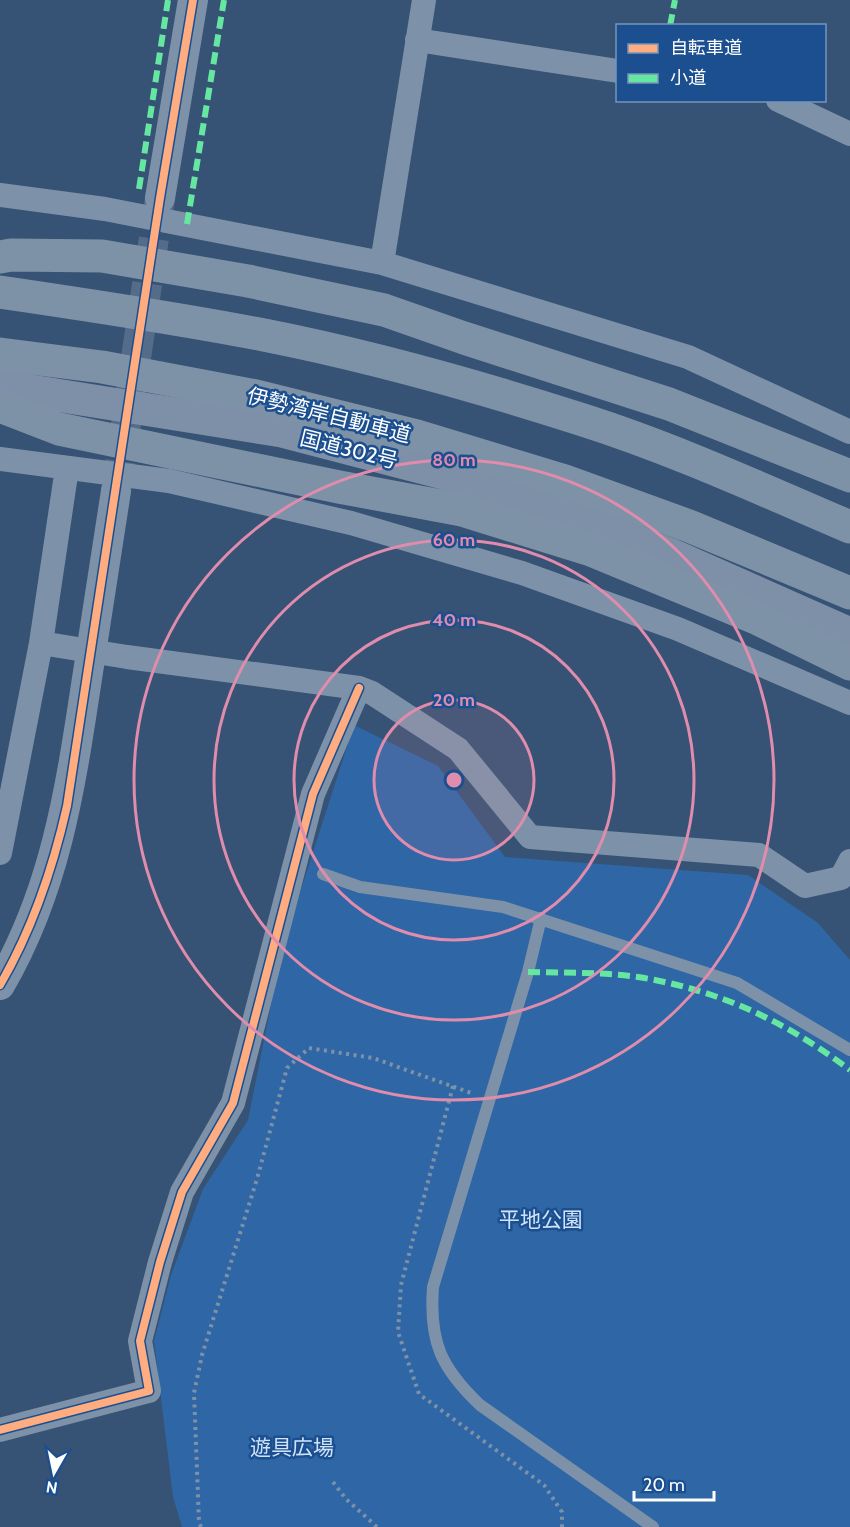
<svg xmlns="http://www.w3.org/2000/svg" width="850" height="1527" font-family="Cabin,'Noto Sans JP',sans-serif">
<rect width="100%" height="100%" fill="#365274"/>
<path fill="#2f66a5" d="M354 725 438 766 505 857 748 875 818 923 850 960V1527H182L173 1497 154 1341 171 1275 203 1189 248 1120 283 945Z"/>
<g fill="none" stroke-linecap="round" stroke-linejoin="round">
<path stroke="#546c89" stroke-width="30" stroke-dasharray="30 15" stroke-linecap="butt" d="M116 491 160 198"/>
<path stroke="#7d92a8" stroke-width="4" stroke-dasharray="3 4.5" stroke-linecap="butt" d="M453 1086 401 1285 398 1332 419 1394 544 1485 562 1512V1527
M333 1482 346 1499 377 1527
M201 1527 199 1522 194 1393 202 1355 257 1179 287 1068 309 1048 373 1058 471 1093"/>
<path stroke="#7d92a8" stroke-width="12" d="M323 874 360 887 503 907 737 983 850 1050
M541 918 528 972 433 1287C429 1342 441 1368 480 1405L653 1527"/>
<path stroke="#7d92a8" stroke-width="24" d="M417 40 618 71
M778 100 850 134
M0 195 105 209 382 263 688 357 850 432
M382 263 424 0
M0 459 169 481 351 523 522 573 678 629 850 703
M41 643 127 657 359 688 372 693 458 749 530 837 759 855 805 886 841 878 850 861
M0 853 41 643 67 468
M0 1430 149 1391 140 1341 160 1262 182 1192 233 1103 313 794 359 688"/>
<path stroke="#7d92a8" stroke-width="30" d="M160 198 193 0
M0 985C55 890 70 791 86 685 96 620 106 555 116 491"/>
<path stroke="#7e90a7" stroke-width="33" d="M0 386 282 431 474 481 672 555 850 634"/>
<path stroke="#7e92a7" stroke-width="33" d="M0 257 11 255 102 256 248 281 384 310 464 338 669 404 850 476
M0 292C89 305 177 318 264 335 371 356 477 386 580 419 672 448 761 489 850 527
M0 354 102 367 256 396 417 436 565 481 689 526 850 593
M0 406 59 429 339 487 462 510 591 550 756 618 850 664"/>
<path stroke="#66e7a1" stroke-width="6" stroke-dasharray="12 6" stroke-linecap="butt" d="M670 26 675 0
M139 189 168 0
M187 224 224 0
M528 972C565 973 602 972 638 977 719 990 785 1021 850 1070"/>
<defs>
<path id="cycleway" d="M0 985C32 930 53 868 67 806L160 198 193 0
M0 1430 149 1391 140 1341 160 1262 182 1192 233 1103 313 794 359 688"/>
</defs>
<use href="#cycleway" stroke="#1b4f8f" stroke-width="11"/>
<use href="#cycleway" stroke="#ffac80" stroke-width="8"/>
</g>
<circle cx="454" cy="780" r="80" fill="#e08cad" fill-opacity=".12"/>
<g fill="none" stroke="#e08cad" stroke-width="3">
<circle cx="454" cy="780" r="80"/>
<circle cx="454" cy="780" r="160"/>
<circle cx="454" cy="780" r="240"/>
<circle cx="454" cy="780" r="320"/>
</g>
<g text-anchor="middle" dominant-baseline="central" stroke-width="5" stroke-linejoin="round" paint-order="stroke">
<g font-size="21" fill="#fff" stroke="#1b4f8f">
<text transform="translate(329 415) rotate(14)">伊勢湾岸自動車道</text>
<text transform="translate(349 449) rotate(14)">国道302号</text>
</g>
<g font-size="21" fill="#cfe3fa" stroke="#1b4f8f">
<text x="541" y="1219">平地公園</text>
<text x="292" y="1447">遊具広場</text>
</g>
</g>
<circle cx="454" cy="780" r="9" fill="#e08cad" stroke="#1b4f8f" stroke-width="3"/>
<g font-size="18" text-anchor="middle" font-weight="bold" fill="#e08cad" stroke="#1b4f8f" stroke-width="5" stroke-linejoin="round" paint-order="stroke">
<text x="454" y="466">80 m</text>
<text x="454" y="546">60 m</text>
<text x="454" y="626">40 m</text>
<text x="454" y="706">20 m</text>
</g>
<rect x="616" y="24" width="210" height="78" fill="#1b4f8f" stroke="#7695bc" stroke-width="1.5"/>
<rect x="628" y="44" width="30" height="9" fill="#ffac80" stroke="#7695bc" stroke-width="1.5"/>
<text x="670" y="54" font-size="18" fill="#ffffff">自転車道</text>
<rect x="628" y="74" width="30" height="9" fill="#66e7a1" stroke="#7695bc" stroke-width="1.5"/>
<text x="670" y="84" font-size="18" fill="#ffffff">小道</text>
<g transform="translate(54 1473) rotate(189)" stroke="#1b4f8f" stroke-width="4.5" paint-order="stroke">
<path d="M0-4.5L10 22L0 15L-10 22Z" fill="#ffffff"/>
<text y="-9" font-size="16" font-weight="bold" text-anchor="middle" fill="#ffffff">N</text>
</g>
<path d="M634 1491v9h80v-9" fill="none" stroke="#ffffff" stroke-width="3"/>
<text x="643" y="1491" font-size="18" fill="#ffffff" stroke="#1b4f8f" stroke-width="4.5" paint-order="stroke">20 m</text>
</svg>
